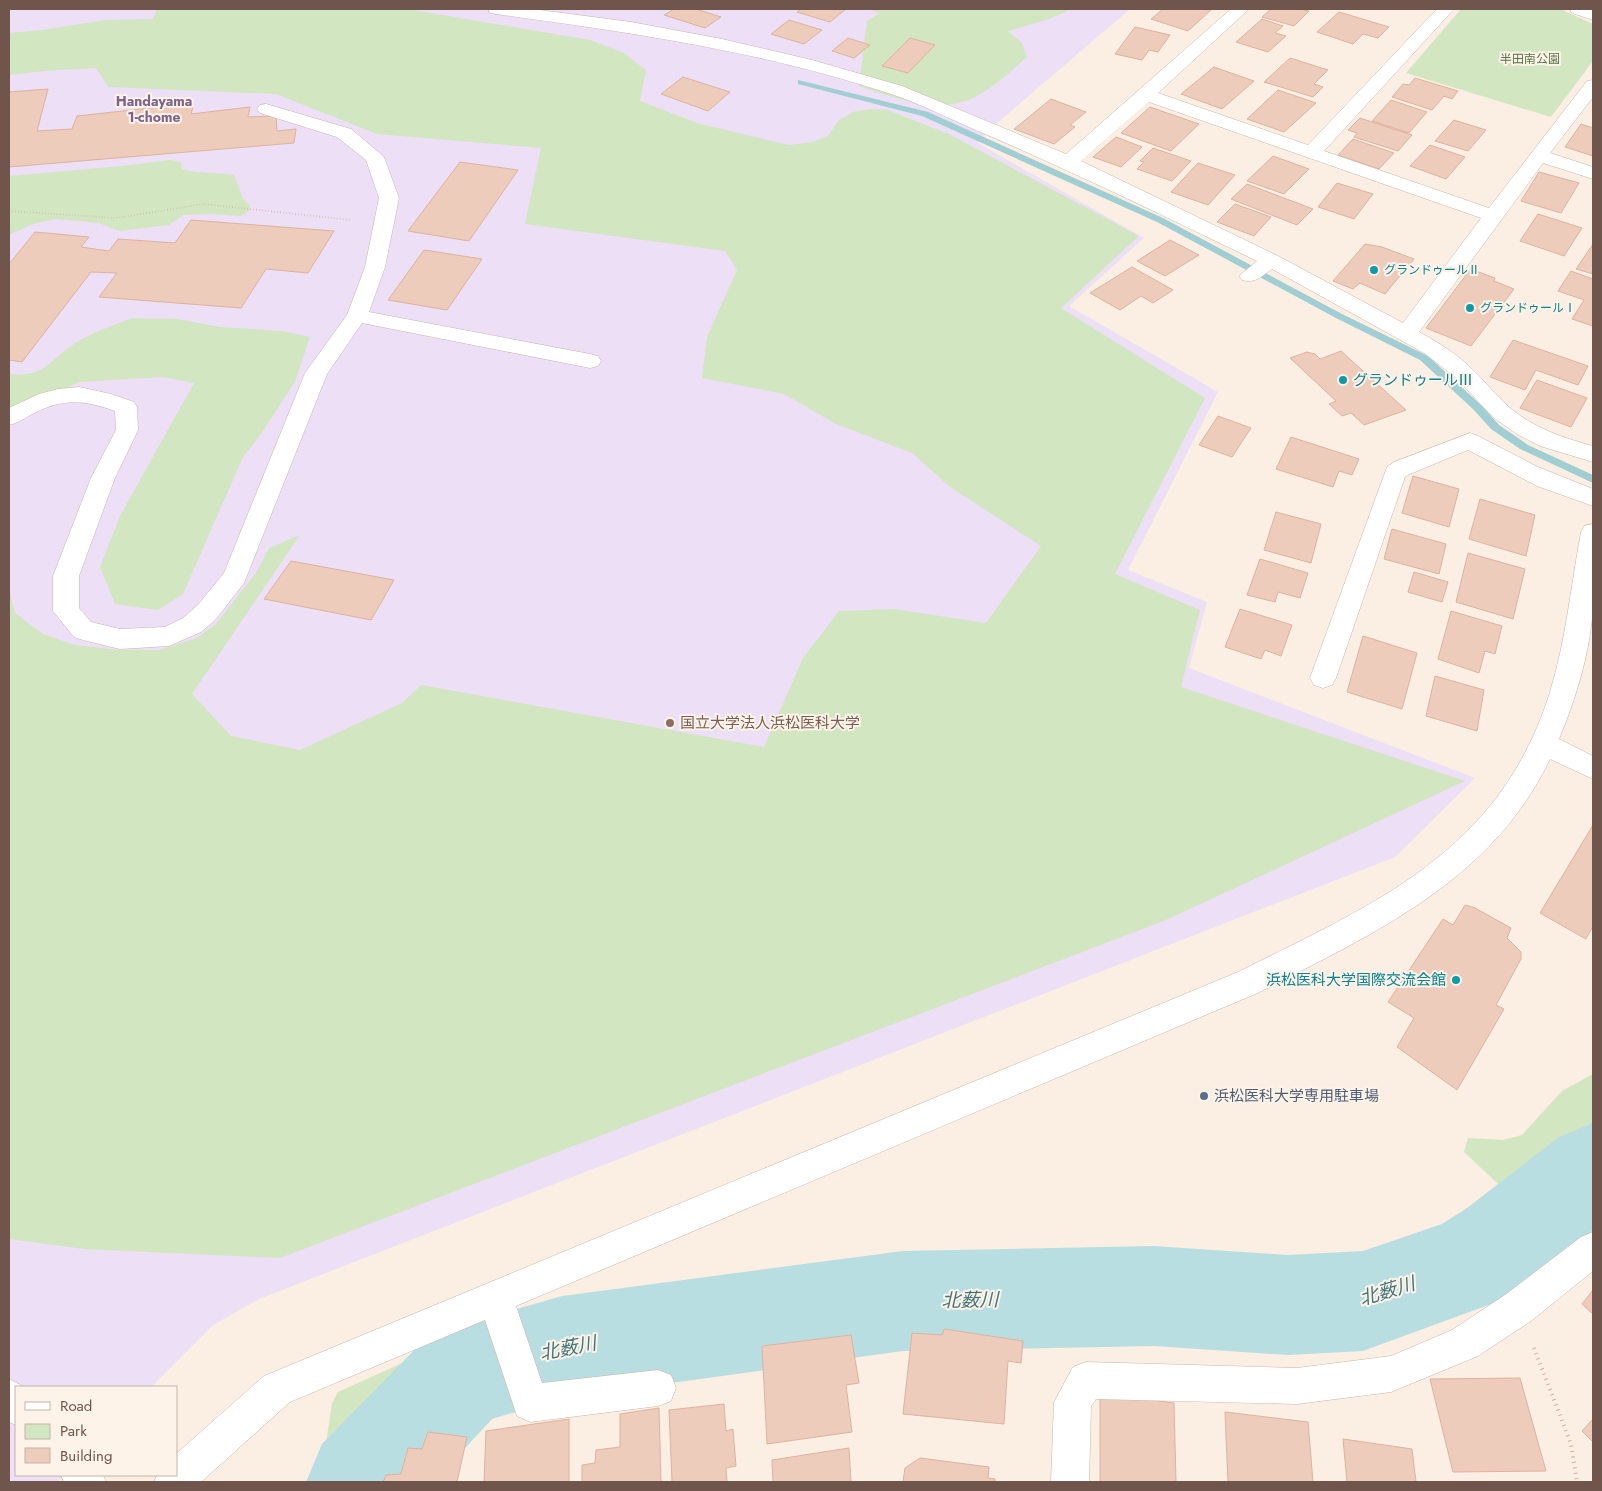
<svg xmlns="http://www.w3.org/2000/svg" width="1602" height="1491" font-family="Jost,'Noto Sans JP',sans-serif">
<rect width="100%" height="100%" fill="#faefe2"/>
<path fill="#ecdff6" d="M9 9H1130L990 129 978 143 1144 238 1069 306 1218 392 1128 570 1207 602 1189 668 1475 778 1395 857 259 1299 213 1325 151 1387H16V1475H64L57 1482H9Z"/>
<path fill="#d3e6c2" d="M157 9H407L590 40 624 53 646 70 640 101 700 124 789 145 813 142 828 136 838 121 853 112 869 109 888 110 951 135 1139 236 1061 308 1205 398 1115 574 1200 610 1181 687 1465 781 1166 920 280 1258 84 1249 9 1239V590L15 613 43 634 75 645 117 650H159L197 638 216 624 256 573 269 548 300 535 192 694 231 736 300 750 402 703 421 685 764 747 803 658 839 611 894 609 986 623 1041 546 950 487 912 453 836 424 784 394 702 378 707 337 737 270 725 251 525 224 541 148 377 134 276 94 108 87 96 68 44 71 9 75V33L43 30 105 20 153 19Z
M866 9H1072L1049 19 1008 31 1022 43 1027 57C1013 69 999 83 982 93 945 117 897 99 859 86L867 21 880 13Z
M1461 9H1560L1593 24V61L1551 117 1406 73Z
M170 160 181 162 182 169C199 174 216 172 234 175L243 199 250 205V210L241 216 210 214 183 215 169 225 119 231 99 223 55 219 33 224 9 235V176L122 166Z
M132 318 177 319 220 327 282 331 310 337 295 382 261 434 243 457 183 594 158 610 115 604 100 567 120 516 194 383 162 377 79 382 9 414V374C49 378 50 357 79 341 95 331 115 325 132 318Z
M1593 1074V1133L1508 1190 1497 1183 1464 1152 1468 1138 1503 1140 1522 1135 1562 1091Z
M1044 1257 1085 1261 1094 1286H1044L845 1295 653 1315 581 1327 566 1328 572 1308 586 1301 610 1295 651 1297 707 1295 823 1279 841 1267Z
M471 1332 481 1362 448 1365 343 1482H320L332 1403 338 1392Z"/>
<g fill="none" stroke-linecap="round" stroke-linejoin="round">
<path fill="#a0ced2" fill-rule="evenodd" d="M798 80 928 112 1163 218 1342 314 1428 356 1482 406 1499 425 1528 445 1593 475V483L1520 449 1491 429 1474 410 1420 360 1336 318 1157 222 922 116 798 84Z"/>
<path fill="#b9dee1" fill-rule="evenodd" d="M1593 1123V1230L1537 1278 1502 1300 1363 1351 1288 1355 1154 1346 903 1351 562 1398 492 1419 434 1482H306L322 1444 424 1340 461 1325 562 1296 903 1251 1154 1246 1288 1255 1363 1251 1442 1224 1467 1208 1559 1137Z"/>
</g>
<path fill="#edccbc" stroke="#deb29e" d="M674 9H696L721 17 705 28 664 15Z
M801 9H846L830 22 797 12Z
M1163 9H1212L1188 31 1151 19Z
M1271 9H1300L1309 11 1294 26 1262 17Z
M1339 12 1389 27 1378 38 1363 34 1353 44 1317 32Z
M1262 19 1283 26 1275 33 1286 36 1268 52 1236 42Z
M789 20 822 30 804 44 771 34Z
M1135 27 1170 35 1158 52 1149 50 1142 60 1115 54Z
M848 38 870 45 854 58 832 51Z
M910 38 935 45 908 73 882 66Z
M1290 58 1328 70 1314 84 1323 87 1313 97 1264 82Z
M1214 67 1254 81 1222 109 1181 94Z
M683 77 730 92 708 111 661 94Z
M1415 78 1458 91 1452 99 1444 96 1432 110 1392 97 1403 84 1409 85Z
M48 89 37 131 72 129 77 116 186 104 193 107 191 114 250 107 248 117 276 116 277 131 296 129 294 143 9 167V92Z
M1278 90 1316 103 1284 132 1247 119Z
M1051 99 1086 112 1070 125 1075 127 1054 144 1014 129Z
M1391 100 1427 112 1409 133 1372 121Z
M1150 107 1199 124 1171 151 1121 133Z
M1360 118 1412 135 1398 151 1354 137 1357 133 1348 130Z
M1454 120 1486 130 1468 151 1435 141Z
M1581 124 1593 128V156L1565 147Z
M1116 137 1142 147 1121 167 1093 157Z
M1353 139 1394 153 1379 169 1338 155Z
M1430 145 1465 157 1446 179 1410 166Z
M1153 148 1191 161 1172 181 1137 169 1144 162 1140 161Z
M1273 156 1309 169 1284 194 1247 181Z
M460 162 518 170 469 241 408 231Z
M1198 163 1235 175 1208 205 1171 192Z
M1539 172 1579 183 1561 213 1521 201Z
M1337 183 1373 194 1354 219 1318 207Z
M1247 184 1313 209 1297 225 1231 199Z
M1235 204 1271 217 1254 236 1217 222Z
M1538 214 1582 228 1564 256 1520 241Z
M191 220 334 231 308 273 266 269 241 308 99 297 117 273 91 272 22 362 9 360V264L35 232 89 237 81 247 109 251 118 239 175 243Z
M1170 240 1199 255 1165 276 1137 261Z
M1365 244 1382 247 1414 259 1385 294 1360 283 1353 289 1333 281Z
M1593 244V274L1576 269Z
M424 250 482 259 447 310 388 300Z
M1132 267 1173 290 1153 303 1141 296 1120 310 1090 293Z
M1473 270 1495 278 1494 281 1514 289 1471 346 1426 328 1469 271Z
M1571 271 1593 279V326L1572 319 1584 300 1558 291Z
M1513 340 1588 366 1578 385 1536 370 1525 390 1490 377Z
M1341 351 1406 410 1364 425 1351 413 1342 416 1329 404 1336 401 1290 358 1307 352 1315 354 1320 359Z
M1537 380 1587 398 1571 427 1520 408Z
M1218 416 1251 428 1232 457 1199 445Z
M1291 437 1359 459 1352 475 1339 471 1333 487 1276 469Z
M1413 476 1459 489 1449 527 1402 513Z
M1480 499 1535 515 1526 556 1469 539Z
M1276 512 1321 524 1311 563 1264 550Z
M1392 529 1446 544 1439 574 1384 559Z
M1468 553 1525 569 1513 619 1456 602Z
M1260 559 1308 573 1300 598 1278 592 1275 602 1247 595Z
M291 561 394 580 371 620 264 599Z
M1414 572 1448 582 1442 602 1408 592Z
M1240 609 1292 625 1281 656 1265 650 1261 659 1225 647Z
M1451 611 1502 626 1495 654 1485 651 1479 673 1438 659Z
M1363 636 1417 653 1402 709 1347 692Z
M1435 676 1484 690 1477 731 1426 716Z
M1593 825V926L1586 939 1540 913Z
M1465 905 1475 908 1511 928 1507 938 1521 952V959L1496 1005 1504 1009 1457 1090 1397 1047 1414 1018 1388 1002 1443 919 1453 925Z
M1593 1290V1314L1582 1304Z
M944 1329 1023 1341 1021 1363 1008 1361 1004 1424 903 1414 912 1333 942 1335Z
M851 1335 859 1383 846 1385 852 1432 767 1444 762 1346Z
M1520 1378 1546 1471 1453 1472 1430 1379Z
M1100 1393 1174 1403 1176 1482H1100Z
M724 1404 726 1431 733 1429 736 1466 726 1468 727 1482H672L669 1410Z
M659 1408 661 1482H582V1465L595 1463 596 1450 620 1447V1414Z
M1225 1412 1308 1422 1313 1482H1228Z
M569 1419V1482H484L486 1431Z
M1593 1419V1442L1582 1431Z
M428 1432 467 1437 457 1482H383L386 1475 401 1474 408 1448 422 1449Z
M1343 1439 1412 1449 1416 1482H1347Z
M849 1448 851 1482H773L772 1460Z
M920 1458 989 1467 988 1478 995 1479V1482H903L905 1468Z"/>
<g fill="none" stroke-linecap="round" stroke-linejoin="round">
<defs>
<path id="minor" d="M488 9H532L631 22 722 39 812 60 902 86 1066 154 1231 9H1249L1158 93 1308 145 1437 9H1454L1324 151 1489 208 1587 81 1593 80V97L1550 153 1593 167V179L1543 163 1419 332C1438 342 1457 354 1472 369 1485 381 1496 396 1510 408 1534 428 1563 438 1593 446V462L1540 446 1517 434 1494 418 1455 377 1424 353 1272 269C1262 276 1255 284 1242 280L1239 276 1257 261C1164 216 1072 171 978 131 948 118 919 103 888 93 761 51 629 32 496 14L490 13ZM1149 102 1481 218 1403 323 1278 256 1081 161Z
M1570 9H1593V20L1572 13Z
M266 104 351 129 384 157 399 198 385 267 369 312 590 354 598 356 601 361 598 366 590 368 362 323 327 374 244 583 216 619 201 632 169 646 120 649 83 640 74 637 53 611V576L91 478 116 430 115 411C84 400 64 398 34 413 25 418 18 423 9 425V408L39 394 58 389 79 387 111 394 134 402 137 407 138 430 115 478 79 576V608L91 622 120 629 165 627 183 618 198 605 224 573 305 373 347 315 365 267 379 198 366 160 337 137 260 113 257 109 260 105Z
M1470 433 1478 436 1538 467 1593 489V506L1537 486 1468 450 1410 474 1405 477 1336 678 1332 685 1323 688 1314 685 1310 678 1387 467 1394 462Z
M1593 524C1593 550 1595 578 1593 605 1591 649 1576 699 1559 739L1593 756V779L1550 759C1492 881 1374 933 1260 992L516 1306 542 1383 658 1370 671 1375 676 1388 671 1401 658 1406 530 1422 517 1416 485 1320 290 1402 201 1482H154L157 1475H176V1454L264 1376 1238 972C1376 903 1500 852 1550 692 1566 640 1571 585 1581 532L1584 526Z
M1593 1232V1271L1531 1321 1478 1356 1391 1392 1297 1404 1096 1399 1091 1406 1089 1482H1051L1054 1402 1073 1367 1086 1362 1297 1368 1391 1356 1452 1330 1505 1295 1581 1237Z
M9 1379 24 1387H16V1425L9 1422Z
M61 1475H103L106 1482H64Z"/>
</defs>
<use href="#minor" stroke="#c9b6aa" stroke-width="1"/>
<path stroke="#d1afa0" stroke-width="2" stroke-dasharray="0.5 2.5" stroke-linecap="butt" d="M9 211 116 218 204 204 351 220"/>
<path stroke="#d1afa0" stroke-width="4" stroke-dasharray="1 4.5" stroke-linecap="butt" d="M1534 1348 1571 1444 1577 1482"/>
<use href="#minor" fill="#fff" fill-rule="evenodd"/>
</g>
<g fill="#0f9aa8" stroke="#fdf3e8" stroke-width="2">
<circle cx="1374" cy="270" r="5"/>
<circle cx="1470" cy="308" r="5"/>
<circle cx="1343" cy="380" r="5"/>
<circle cx="1456" cy="980" r="5"/>
</g>
<circle fill="#8d6e63" stroke="#fdf3e8" stroke-width="2" cx="670" cy="723" r="5"/>
<circle fill="#5c6f8a" stroke="#fdf3e8" stroke-width="2" cx="1204" cy="1096" r="5"/>
<g text-anchor="middle" dominant-baseline="central" stroke-width="4" stroke-linejoin="round" paint-order="stroke">
<g font-size="12" fill="#567444" stroke="#fdf3e8">
<text x="1530" y="59">半田南公園</text>
</g>
<g font-size="12" fill="#0d838f" stroke="#fdf3e8" text-anchor="start">
<text x="1384" y="270">グランドゥールⅡ</text>
<text x="1480" y="308">グランドゥールⅠ</text>
</g>
<g font-size="14" font-weight="bold" fill="#7a638c" stroke="#fdf3e8">
<text x="154" y="101">Handayama<tspan x="154" dy="16">1-chome</tspan></text>
</g>
<g font-size="15" fill="#0d838f" stroke="#fdf3e8" text-anchor="start">
<text x="1353" y="380">グランドゥールⅢ</text>
<text x="1446" y="980" text-anchor="end">浜松医科大学国際交流会館</text>
</g>
<g font-size="15" fill="#785e54" stroke="#fdf3e8" text-anchor="start">
<text x="680" y="723">国立大学法人浜松医科大学</text>
</g>
<g font-size="15" fill="#4e5e75" stroke="#fdf3e8" text-anchor="start">
<text x="1214" y="1096">浜松医科大学専用駐車場</text>
</g>
<g font-size="19" font-style="italic" fill="#43767b" stroke="#fdf3e8">
<text transform="translate(1387 1291) rotate(-17)">北薮川</text>
<text transform="translate(970 1300) rotate(-1)">北薮川</text>
<text transform="translate(568 1348) rotate(-11)">北薮川</text>
</g>
</g>
<rect width="1602" height="1491" fill="none" stroke="#6f554b" stroke-width="20"/>
<rect x="15" y="1386" width="162" height="90" fill="#fdf3e8" stroke="#c4b4a9"/>
<rect x="25" y="1402" width="25" height="8" fill="#ffffff" stroke="#c4b4a9"/>
<text x="60" y="1411" font-size="15" fill="#6f554b">Road</text>
<rect x="25" y="1424" width="25" height="15" fill="#d3e6c2" stroke="#c4b4a9"/>
<text x="60" y="1436" font-size="15" fill="#6f554b">Park</text>
<rect x="25" y="1448" width="25" height="15" fill="#edccbc" stroke="#c4b4a9"/>
<text x="60" y="1461" font-size="15" fill="#6f554b">Building</text>
</svg>
